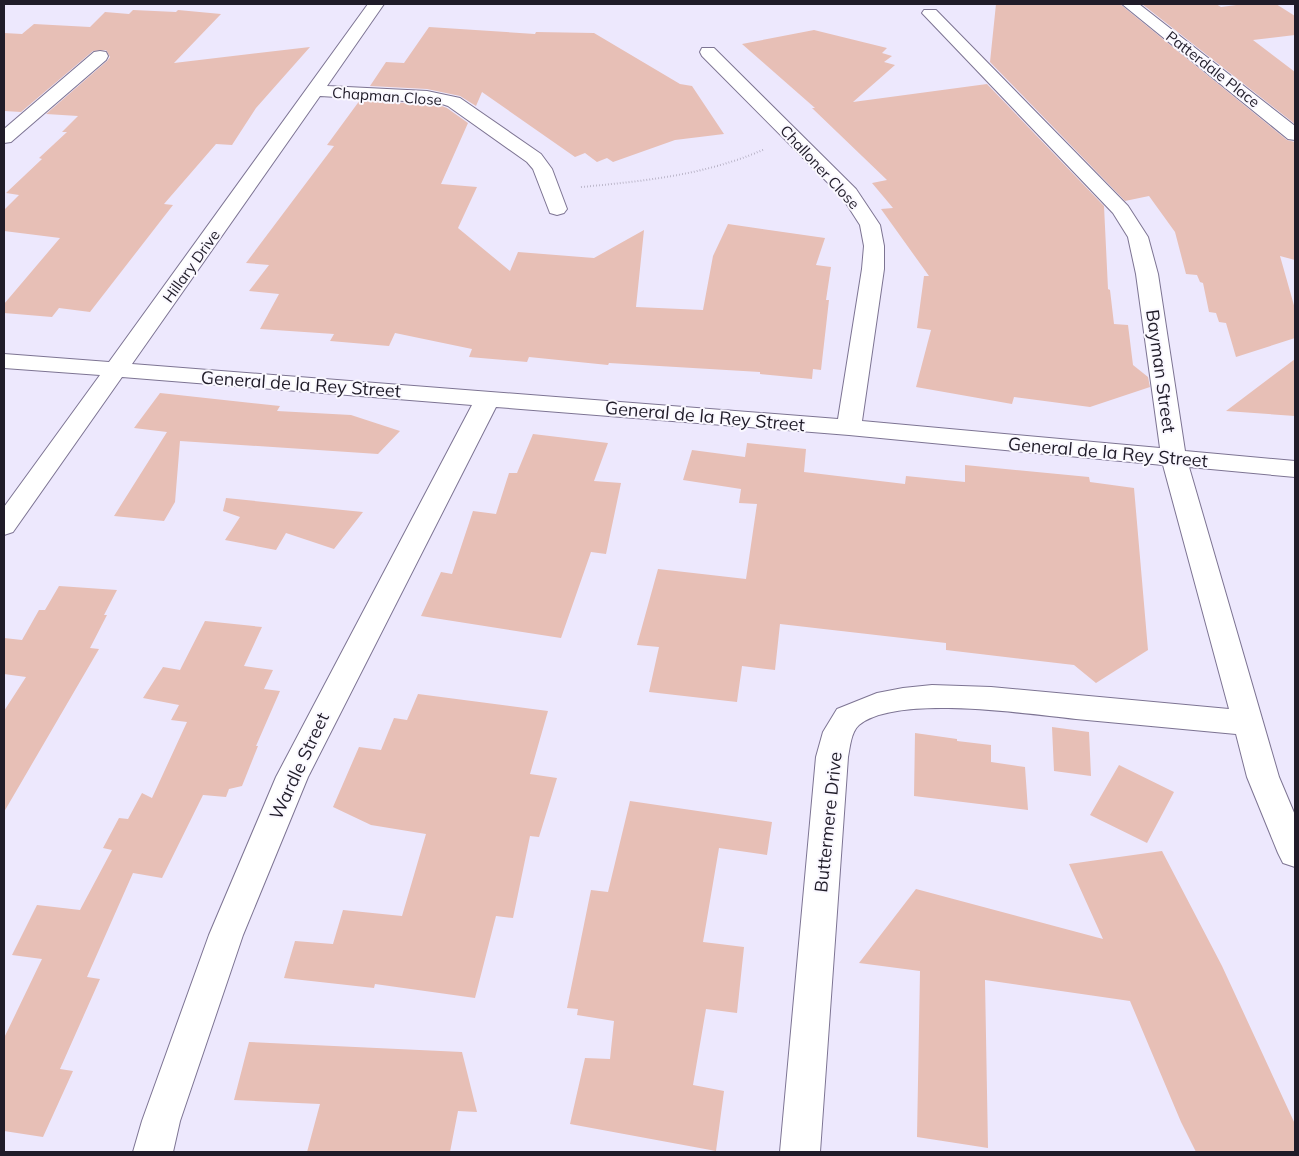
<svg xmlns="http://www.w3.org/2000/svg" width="1299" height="1156" font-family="Mulish,sans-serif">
<rect width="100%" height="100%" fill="#ede8fd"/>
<path fill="#e7bfb6" d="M996 4H1120L1287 140 1295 142V260L1280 256 1295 309V338L1236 357 1226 323 1219 322 1216 313 1209 312 1203 283 1200 282 1197 275 1186 274 1175 232 1149 196 1125 201 990 62Z
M1142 4H1216L1221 7 1244 4H1276L1295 16V35L1253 40 1295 72V124Z
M133 10 176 12 178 10 221 14 174 63 310 47 256 108 232 145 216 144 164 204 173 205 90 312 59 308 52 317 4 313V304L60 238 4 231V210L19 195 6 193 42 159 39 158 67 132H62L78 116 46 114 107 61 110 57 106 50 93 51 21 112 4 111V33L22 34 34 24 90 27 105 12 129 14Z
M429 27 535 34 536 32 594 33 680 84 692 86 724 134 675 140 613 162 607 158 597 162 585 153 575 157 482 92 476 106 460 96 427 89 370 86 386 62 404 63Z
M814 30 887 48 882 53 892 56 884 62 895 65 853 102 987 84 1104 206 1108 289 1110 290 1114 324 1128 325 1133 365 1148 377 1150 387 1090 407 1014 397 1012 404 916 387 931 330 917 328 924 276H929L881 209 893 208 872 183 887 180 812 108H815L742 44Z
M360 100 439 105 447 108 468 123 441 184 477 187 458 228 510 271 518 252 594 258 644 230 636 307 703 310 713 256 728 224 825 238 816 265 831 267 826 300H829L821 370 813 369 812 379 760 374V372L609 363 608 365 529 357 527 362 469 357 472 349 395 333 389 346 330 341 334 334 260 329 279 294 249 291 269 265 246 263 334 146 327 145Z
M1295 359V416L1226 411Z
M160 393 280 406 277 411 351 415 400 431 378 454 180 441 175 502 164 521 114 516 167 432 134 428Z
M533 434 608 443 594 481 621 483 606 554 591 552 561 638 421 616 441 572 452 574 473 511 496 514 509 473H517Z
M747 443 806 449 804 472 905 484 906 476 965 482V465L1089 477 1090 482 1134 488 1148 650 1096 683 1074 665 946 650V643L780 624 775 670 742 666 737 702 649 692 659 647 637 645 658 569 746 579 757 504 739 503 741 489 683 480 692 450 745 457Z
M226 498 303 506 363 512 334 549 286 533 276 550 225 540 240 517 223 511Z
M59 586 117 590 104 615H107L90 648 99 649 4 812V711L26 677 4 674V638L22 640 39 610H45Z
M205 621 262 627 244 666 273 670 264 689 280 691 256 746H258L242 786 229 789 226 797 203 795 162 878 133 873 87 977 100 979 60 1069 73 1071 43 1137 4 1131V1038L42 959 12 955 37 905 80 910 112 850 103 848 119 818 128 819 142 793 152 798 187 722 171 720 179 705 143 698 163 667 180 670Z
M418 694 548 711 530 774 557 778 539 837 530 836 513 918 496 916 475 998 375 984 374 988 284 978 295 941 333 944 343 910 402 916 426 834 371 825 333 807 359 747 381 750 394 718 407 720Z
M1052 727 1089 732 1091 776 1054 771Z
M915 733 957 739V741L991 745V762L1025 767 1028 810 914 796Z
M1119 765 1174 792 1147 843 1090 815Z
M630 801 772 822 767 855 719 848 703 942 744 947 737 1013 706 1009 693 1085 724 1091 716 1151 570 1124 585 1058 610 1059 614 1021 577 1015 578 1009 567 1008 591 890 608 892Z
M1162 851 1222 966 1295 1124V1152H1196L1181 1122 1130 1001 985 980 988 1148 917 1137 920 971 859 963 916 889 1103 939 1069 864Z
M249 1042 462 1052 477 1112 458 1111 450 1152H307L320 1104 234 1100Z"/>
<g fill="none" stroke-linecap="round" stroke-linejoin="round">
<defs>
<path id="minor" d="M368 4H384L327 86 427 91 460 98 541 154 552 169 567 209 564 213 557 215 550 213 533 169 527 162 448 106 439 103 320 96 132 364 838 419 862 269 864 246 860 225 842 197 702 56 700 52 702 48H714L856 189 880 225 884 246V269L862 421 1160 448 1136 274 1128 237 1113 213 922 13 924 10H936L1128 206 1148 237 1158 274 1185 451 1295 461V477L1189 467 1279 777 1295 815V867L1283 863 1278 853 1247 777 1236 734C1183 729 1130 724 1076 719 1028 714 897 694 859 725 851 732 850 747 848 757L820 1152H780L816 757 823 732 837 709 877 693 903 688 932 685 991 687 1229 709 1163 465 849 435 496 407 308 777 243 935 180 1121 173 1152H133L142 1121 209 935 276 777 472 405 122 377 13 532 4 535V507L100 375 4 368V354L109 362Z
M1122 4H1139L1295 126V140L1288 139Z
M100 51 106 52 108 56 106 60 11 142 4 143V129L94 52Z"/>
</defs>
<use href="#minor" stroke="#7d7493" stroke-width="2"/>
<path stroke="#8f8a9c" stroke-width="2" stroke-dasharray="0.5 2.5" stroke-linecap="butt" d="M581 187C645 181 706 175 765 149"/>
<use href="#minor" fill="#fff" fill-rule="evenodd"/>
</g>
<g text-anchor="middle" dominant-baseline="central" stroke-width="4" stroke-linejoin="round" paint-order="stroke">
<g font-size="15" fill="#201c29" stroke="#faf8ff">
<text transform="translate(1213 69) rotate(38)">Patterdale Place</text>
<text transform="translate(387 96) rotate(4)">Chapman Close</text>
<text transform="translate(820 167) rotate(47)">Challoner Close</text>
<text transform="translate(191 266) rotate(-54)">Hillary Drive</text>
</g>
<g font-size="18" fill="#201c29" stroke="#faf8ff">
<text transform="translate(1161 371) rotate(82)">Bayman Street</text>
<text transform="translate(301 384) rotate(4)">General de la Rey Street</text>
<text transform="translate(705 416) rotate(5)">General de la Rey Street</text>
<text transform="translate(1108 452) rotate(5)">General de la Rey Street</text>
<text transform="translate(299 766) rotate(-65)">Wardle Street</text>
<text transform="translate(828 822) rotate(-84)">Buttermere Drive</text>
</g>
</g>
<rect width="1299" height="1156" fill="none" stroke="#201c29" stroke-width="10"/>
</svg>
